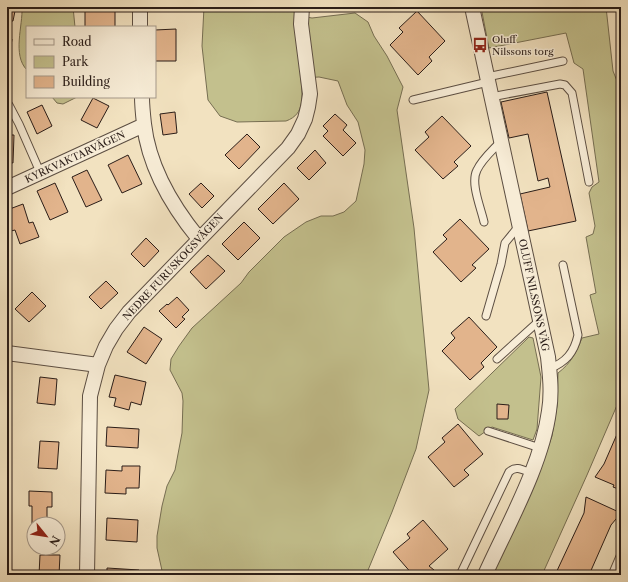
<svg xmlns="http://www.w3.org/2000/svg" width="628" height="582" font-family="'Libre Caslon Text',serif">
<rect width="100%" height="100%" fill="#f2e2c0"/>
<filter id="stains"><feTurbulence type="fractalNoise" baseFrequency=".005" numOctaves="4"/><feColorMatrix values="0 0 0 0 .2 0 0 0 0 .09 0 0 0 0 .02 0 0 0 .5 -.17"/></filter>
<radialGradient id="worn" r=".72"><stop offset=".6" stop-color="#630" stop-opacity="0"/><stop offset="1" stop-color="#630" stop-opacity=".3"/></radialGradient>
<path fill="#c3c08d" stroke="#766e52" d="M22 7H73L75 27H27V70C12 55 23 26 22 7Z
M204 7H295V15L312 18 355 13 368 22 374 36 387 56 403 87 397 110 414 228 429 390 416 449 392 512 366 575H163L157 548V536L162 506 167 486 175 470 182 433 183 401 182 393 170 370 171 359 179 346 192 328 241 283 249 272 284 237 306 222 321 216H333L344 212 356 201 364 164 365 150 358 122 347 105 338 81 319 77 301 78C302 95 306 114 286 121L237 122 220 116 208 100 202 46Z
M481 7H606L613 71 617 81 621 82V396L587 475 542 575H492L540 470 552 436 557 406 558 373C571 363 576 353 582 338L599 334 590 295 596 293 586 237 593 234 595 226 589 193 592 187 599 182 583 69 574 63 566 33 489 48Z
M616 7H621V55Z
M52 97H77L63 104 57 103Z
M529 337 533 338 541 377 537 429 533 440 492 427 479 436 458 419 455 409Z"/>
<path fill="#e2b48c" stroke="#2a1d18" d="M85 7H115V27H85Z
M7 10 15 11 13 21H11L9 39H12L10 53 7 52Z
M417 11 445 41 429 57 432 61 418 75 390 45 403 32 399 28Z
M176 29V61H155V30Z
M547 92 576 221 528 231 520 194 550 187 548 178 538 181 528 134 509 138 501 102Z
M93 98 109 106 97 128 81 120Z
M42 105 52 126 37 134 27 112Z
M175 112 177 133 163 135 160 114Z
M335 114 347 125 343 130 356 143 343 156 323 136 328 131 323 126Z
M442 116 471 146 454 162 458 166 443 179 415 150 429 137 425 132Z
M247 134 260 147 239 169 225 155Z
M7 135H14L13 163 7 162Z
M315 150 326 163 309 180 297 168Z
M128 155 142 184 122 193 108 165Z
M87 170 102 200 86 207 72 177Z
M55 183 68 212 50 220 37 191Z
M201 183 214 196 202 208 189 194Z
M284 183 299 199 273 224 258 209Z
M23 204 29 223 33 222 39 237 20 244 15 230 11 231 7 220V210Z
M460 219 489 249 472 265 476 268 461 282 433 252 447 239 443 235Z
M244 222 260 238 238 260 222 244Z
M146 238 159 251 144 267 131 254Z
M208 255 225 271 206 289 190 272Z
M106 281 118 293 101 309 89 297Z
M32 292 46 306 29 322 15 309Z
M177 297 189 310 182 317 185 319 176 328 159 311 167 304 168 305Z
M469 317 497 347 481 363 484 367 470 380 442 351 455 338 451 333Z
M144 327 162 339 146 364 127 352Z
M7 373H10L7 402Z
M115 375 146 382 141 405 131 402 129 410 114 406 116 398 109 397Z
M40 377 57 379 55 405 37 403Z
M497 404 509 405 508 419H497Z
M458 424 483 454 464 470 469 475 454 487 428 457 445 442 442 438Z
M621 425V490L613 487 614 485 595 477 604 464Z
M107 427 139 429 138 448 106 446Z
M40 441 59 442 57 469 38 468Z
M122 466H140L139 488H126V494L105 493 106 470 122 471Z
M29 491 52 492V507H47V524H34V526H32V506H29Z
M586 497 621 513 611 525 589 575H555L584 513Z
M107 518 138 520 137 542 106 540Z
M423 520 448 549 429 566 434 570 428 575H413L393 552 410 538 407 534Z
M40 555H60L59 575H39Z
M107 568 139 570V575H107Z"/>
<g fill="none" stroke-linecap="round" stroke-linejoin="round">
<defs>
<path id="service" d="M487 77 563 61
M491 97 560 84 565 85 572 93 589 182
M413 100 488 82
M9 105 19 124 40 172
M484 222C481 208 470 183 477 170 482 159 493 150 501 141
M486 316 501 264 505 243 519 226
M497 359 540 320
M549 369C566 362 574 353 578 335L563 265
M488 431 540 448
M460 575 509 472C516 465 523 470 531 473
M612 575 621 554"/>
<path id="minor" d="M472 7 548 357C550 375 552 393 549 411 542 465 507 526 485 575
M140 27V7
M142 97C142 106 143 115 144 124 149 168 172 206 199 239
M7 188 144 125
M7 353 98 365
M87 575 90 396 98 365 106 346 116 329 129 312 288 148 298 134 305 119 308 107 310 94 301 24 302 7"/>
</defs>
<use href="#service" stroke="#5c4e42" stroke-width="9"/>
<use href="#minor" stroke="#5c4e42" stroke-width="16"/>
<use href="#service" stroke="#f7ecd6" stroke-width="7"/>
<use href="#minor" stroke="#f7ecd6" stroke-width="14"/>
</g>
<defs>
<symbol id="bus-bare" viewBox="-9 -9 18 18"><path d="M-5-6H5V4H4V6H2V4H-2V6H-4V4H-5ZM-3.5-4V0h7V-4ZM-3.5 1.2v1.5H-2V1.2ZM2 1.2v1.5H3.5V1.2Z" fill="#8f2418" stroke="#f7ecd6" stroke-width="2.5" paint-order="stroke"/></symbol>
</defs>
<g fill-rule="evenodd">
<use href="#bus-bare" x="469" y="34" width="22" height="22"/>
</g>
<g text-anchor="middle" dominant-baseline="central" stroke-width="3" stroke-linejoin="round" paint-order="stroke">
<g font-size="10" fill="#2a1d18" stroke="#f7ecd6" text-anchor="start">
<text x="492" y="39">Oluff<tspan x="492" dy="12">Nilssons torg</tspan></text>
</g>
<g font-size="10" fill="#2a1d18" stroke="#f7ecd6">
<text transform="translate(75 157) rotate(-25)">KYRKVAKTARVÄGEN</text>
<text transform="translate(173 267) rotate(-47)">NEDRE FURUSKOGSVÄGEN</text>
<text transform="translate(534 295) rotate(78)">OLUFF NILSSONS VÄG</text>
</g>
</g>
<rect width="628" height="582" fill="none" stroke="#f2e2c0" stroke-width="24"/>
<rect x="8" y="8" width="612" height="566" fill="none" stroke="#2a1d18" stroke-width="2"/>
<rect x="12" y="12" width="604" height="558" fill="none" stroke="#2a1d18"/>
<rect x="26" y="26" width="130" height="72" fill="#f7ecd6" stroke="#a5998a"/>
<rect x="34" y="39" width="20" height="6" fill="#f7ecd6" stroke="#a5998a"/>
<text x="62" y="46" font-size="12" fill="#2a1d18">Road</text>
<rect x="34" y="56" width="20" height="12" fill="#c3c08d" stroke="#a5998a"/>
<text x="62" y="66" font-size="12" fill="#2a1d18">Park</text>
<rect x="34" y="76" width="20" height="12" fill="#e2b48c" stroke="#a5998a"/>
<text x="62" y="86" font-size="12" fill="#2a1d18">Building</text>
<g transform="translate(46 536) rotate(120)"><circle r="19" fill="#f7ecd6" stroke="#a5998a"/>
<path d="M0-3L7 15L0 10L-7 15Z" fill="#8f2418"/>
<text y="-6" font-size="11" font-weight="bold" text-anchor="middle" fill="#2a1d18">N</text>
</g>
<rect width="100%" height="100%" filter="url(#stains)"/>
<rect width="100%" height="100%" fill="url(#worn)"/>
</svg>
